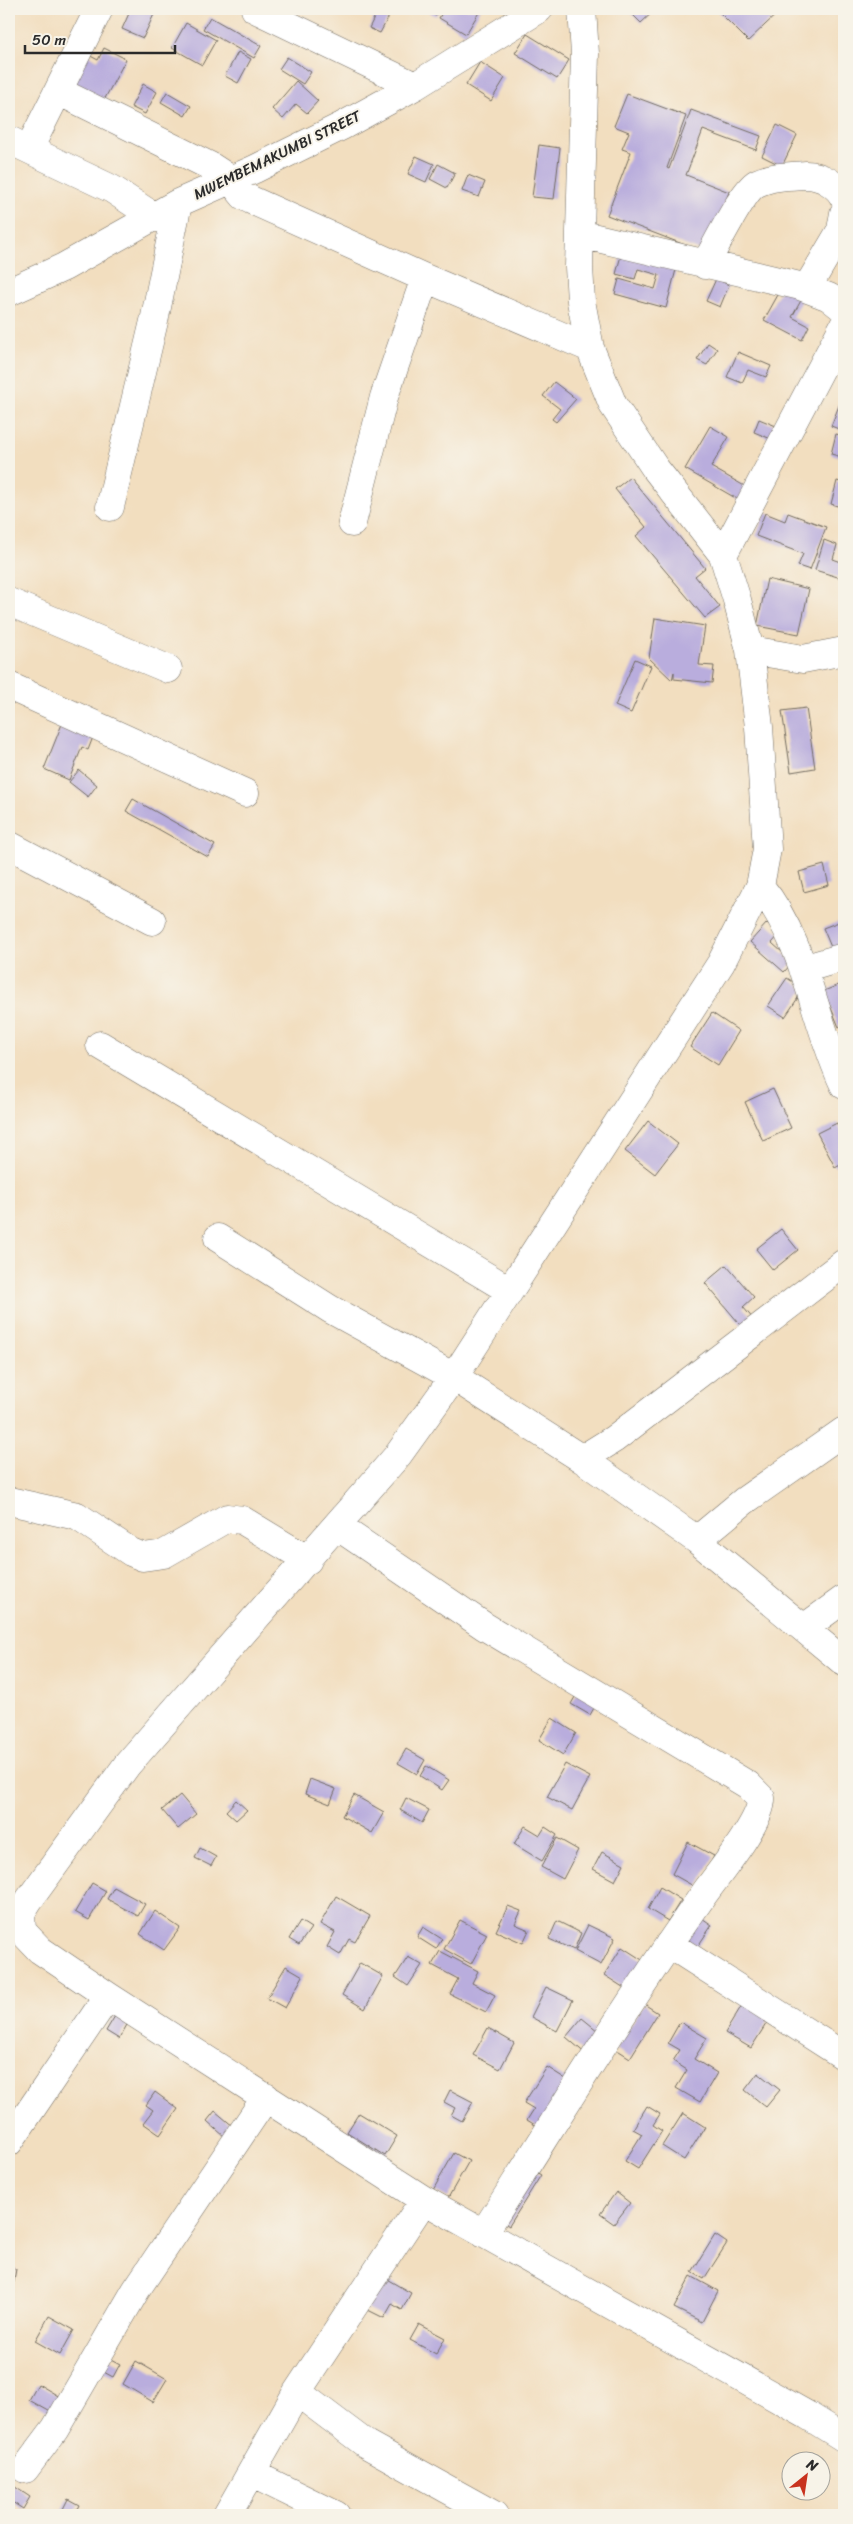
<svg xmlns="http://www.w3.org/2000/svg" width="853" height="2524" font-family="Sriracha,sans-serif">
<rect width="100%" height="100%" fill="#f7f3e8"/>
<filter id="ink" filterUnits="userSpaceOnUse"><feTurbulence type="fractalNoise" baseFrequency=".02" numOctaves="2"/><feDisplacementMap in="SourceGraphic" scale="10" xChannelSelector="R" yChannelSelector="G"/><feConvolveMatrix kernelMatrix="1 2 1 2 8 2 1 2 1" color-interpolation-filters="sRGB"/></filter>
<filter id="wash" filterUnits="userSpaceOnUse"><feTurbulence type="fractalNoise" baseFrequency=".0096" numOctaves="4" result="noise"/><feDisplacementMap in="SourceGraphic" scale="20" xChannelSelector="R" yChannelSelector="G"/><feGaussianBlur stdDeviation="1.12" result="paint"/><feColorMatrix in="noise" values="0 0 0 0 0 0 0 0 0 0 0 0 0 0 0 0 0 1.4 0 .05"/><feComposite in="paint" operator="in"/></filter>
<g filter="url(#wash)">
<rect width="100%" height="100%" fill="#f2debf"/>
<g id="blocks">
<path fill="#b9addd" d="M131 9 156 10 143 38 122 29Z
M366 9H393L380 33 369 28 376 14Z
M424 9H440L436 16Z
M444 9H481L466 34 439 18Z
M627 9H656L641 23Z
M716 9H782L748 41Z
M210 17 261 46 254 58 203 29Z
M186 23 216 40 202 65 172 48Z
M527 34 569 60 557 79 515 53Z
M104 48 126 59 102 104 64 84 81 51 98 60Z
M238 52 251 59 238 83 225 76Z
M287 57 311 72 303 84 279 69Z
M480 62 505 78 491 101 466 85Z
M296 81 318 101 307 113 296 104 283 119 272 109Z
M143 84 157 92 145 114 131 107Z
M167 92 191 106 185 116 161 102Z
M627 94 686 116 667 168 669 169 691 110 761 136 756 150 703 130 686 175 729 192 706 253 607 215 631 152 622 149 629 132 614 126Z
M777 125 797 135 782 166 762 156Z
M539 145 560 148 554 199 532 197Z
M416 156 434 164 426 182 408 174Z
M438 164 455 173 447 188 430 179Z
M468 175 485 182 479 197 462 191Z
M623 248 678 262 666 308 615 294 619 279 655 289 659 275 638 269 635 279 616 274Z
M716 279 729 285 720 307 706 301Z
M784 284 804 295 792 317 809 326 802 340 764 320Z
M708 343 717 349 707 365 697 360Z
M738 352 771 366 766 377 748 370 742 383 727 377Z
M554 382 576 399 556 422 552 419 560 409 543 396Z
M840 403 844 405V431L831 426Z
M759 419 781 428 776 441 754 432Z
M710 426 729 437 711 467 755 492 739 500 685 469Z
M836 434 844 436 842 457 831 454Z
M630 477 705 568 695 576 720 607 705 618 636 536 646 527 615 489Z
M837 481 844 483V508L831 504Z
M765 513 785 521 788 513 826 527 810 570 798 566 803 554 756 536Z
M824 540 837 545 833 559 844 563V579L815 570Z
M767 579 809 589 799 634 757 626Z
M655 618 705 626 699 665 714 666 712 683 674 679V672L672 680 649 658Z
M635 659 651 666 631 713 615 706Z
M806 708 815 768 791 772 782 711Z
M64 719 95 732 88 750 82 747 69 780 44 769Z
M79 770 97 785 88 797 69 782Z
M133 799 215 845 208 857 126 811Z
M824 865 829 885 804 892 799 872Z
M844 920V948L833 952 823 928Z
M767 923 780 934 772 943 793 962 784 972 750 942Z
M787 978 804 989 785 1017 768 1006Z
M841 984 844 990V1024L839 1027 824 991Z
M712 1013 739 1031 718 1065 690 1047Z
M773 1089 791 1128 763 1141 745 1102Z
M648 1121 678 1144 655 1174 625 1151Z
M837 1123 844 1136V1162L835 1167 817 1133Z
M781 1229 798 1250 773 1270 756 1249Z
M726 1265 754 1297 743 1307 754 1320 744 1329 705 1283Z
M583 1683 602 1694 590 1715 571 1704Z
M552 1718 576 1733 563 1755 539 1740Z
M406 1749 425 1760 417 1774 398 1763Z
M565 1764 590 1777 572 1810 547 1797Z
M426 1766 449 1780 442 1790 420 1776Z
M310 1779 336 1789 330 1804 305 1794Z
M180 1795 196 1814 178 1829 162 1810Z
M354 1795 384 1812 372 1833 342 1816Z
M406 1798 429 1810 422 1823 400 1810Z
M236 1800 247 1810 236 1820 226 1811Z
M525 1826 540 1835 545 1827 557 1835 542 1861 514 1844Z
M557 1838 578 1850 563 1879 541 1867Z
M688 1842 714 1856 697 1888 672 1874Z
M200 1848 216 1857 211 1866 195 1858Z
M602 1852 624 1864 615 1881 593 1869Z
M92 1883 106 1891 89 1920 75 1912Z
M114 1887 145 1904 138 1916 107 1899Z
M660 1887 681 1900 668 1921 648 1909Z
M336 1896 370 1916 355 1942 349 1939 340 1955 327 1947 335 1932 320 1924Z
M508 1906 521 1911 515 1924 529 1930 523 1943 496 1931Z
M155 1911 180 1928 164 1950 140 1934Z
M699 1916 712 1925 698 1946 684 1938Z
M460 1920 487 1934 471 1964 444 1949Z
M300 1921 311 1928 299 1945 289 1939Z
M557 1921 581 1933 574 1950 549 1939Z
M588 1925 615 1938 601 1965 575 1951Z
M423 1927 442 1939 436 1949 417 1937Z
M622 1947 647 1963 629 1991 604 1975Z
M440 1951 478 1971 472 1983 495 1995 486 2012 450 1994 458 1979 432 1965Z
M408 1957 422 1965 408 1986 395 1977Z
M360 1963 383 1976 365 2009 342 1995Z
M286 1966 303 1976 285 2008 267 1998Z
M546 1987 573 2000 557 2031 531 2017Z
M747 1997 773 2013 751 2048 725 2033Z
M644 2004 658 2013 630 2058 616 2049Z
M121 2006 133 2014 119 2039 106 2031Z
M582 2018 603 2035 587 2055 566 2037Z
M680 2022 707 2038 694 2059 717 2073 700 2102 676 2088 687 2070 673 2061 680 2050 668 2043Z
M488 2028 514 2043 500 2069 473 2055Z
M547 2067 569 2081 540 2128 527 2120 534 2109 524 2103Z
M758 2073 780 2090 766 2107 745 2090Z
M450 2090 473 2102 462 2121 451 2115 455 2108 444 2102Z
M155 2092 178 2109 160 2135 143 2123 153 2110 146 2105Z
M647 2106 660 2114 653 2125 662 2131 638 2169 625 2161 642 2134 633 2129Z
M215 2111 234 2127 225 2137 207 2121Z
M359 2113 397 2136 385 2156 347 2132Z
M683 2113 705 2127 684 2160 662 2146Z
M454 2153 469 2161 448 2198 433 2190Z
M526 2166 541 2175 509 2226 494 2216Z
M616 2192 630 2203 614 2224 600 2214Z
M715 2235 727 2243 704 2279 692 2272Z
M9 2268 16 2269 10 2304H9Z
M691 2276 718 2291 702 2322 674 2308Z
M383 2277 411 2293 402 2310 392 2304 384 2318 366 2309Z
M49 2316 74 2330 60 2355 35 2341Z
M419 2324 445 2338 436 2354 410 2340Z
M107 2357 120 2364 113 2377 100 2370Z
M136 2361 167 2379 153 2402 123 2384Z
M38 2384 65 2400 56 2415 29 2400Z
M9 2483 30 2497 23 2509 9 2500Z
M68 2499 79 2505 74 2515H60Z"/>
</g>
</g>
<g filter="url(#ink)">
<use href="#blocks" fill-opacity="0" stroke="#716a5f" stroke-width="1"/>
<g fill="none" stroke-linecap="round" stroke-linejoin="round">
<defs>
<path id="minor" d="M255 9 415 86
M582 9 585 54 579 267 581 301 590 348 613 405 655 468 723 555 737 600 750 650 759 727 767 849 760 886 721 963 454 1377 398 1455 127 1765 29 1900 21 1913 22 1931 40 1950 108 1996 424 2200 807 2415 844 2438
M58 91 210 166 230 179 244 196 251 200 425 278 590 348
M9 140 112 189 156 218
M29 149 99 9
M580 234 800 286 829 297 844 309
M705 265C714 249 743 190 757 183 772 176 790 176 806 175 821 175 838 185 844 198
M807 288 841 230 844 213
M9 292 64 267 178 203 255 169 342 126 415 86 539 9
M110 507 155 317 178 203
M352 523 384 397 425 278
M723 555 844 325
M9 602 168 669
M750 650 803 659 844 651
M9 686 245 793
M9 845 152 921
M760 886C807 944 813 1020 844 1085
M803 969 844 957
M100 1045 509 1290
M218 1238 330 1309 454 1377 582 1459 697 1540 844 1662
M582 1459 614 1439 844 1263
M9 1501 77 1516 131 1552 143 1557 164 1554 227 1518 242 1520 308 1560
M337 1526 484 1626 748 1785 761 1798C763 1820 718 1874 704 1894 626 2004 556 2120 483 2234
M697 1540 744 1501 844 1431
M804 1628 844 1599
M669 1944 844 2056
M9 2142 108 1996
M297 2392 366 2444 494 2515
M25 2469 55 2429 136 2290 266 2097
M251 2473 336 2515
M227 2515 297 2392 424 2200"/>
</defs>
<use href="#minor" stroke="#716a5f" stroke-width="29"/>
<use href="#minor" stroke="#fff" stroke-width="28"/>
</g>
</g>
<g text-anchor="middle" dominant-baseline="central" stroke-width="4" stroke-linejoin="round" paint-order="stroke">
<g font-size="15" fill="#2b2b2b" stroke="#f7f3e8">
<text transform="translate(277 155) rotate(-26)">MWEMBEMAKUMBI STREET</text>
</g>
</g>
<rect width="853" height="2524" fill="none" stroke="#f7f3e8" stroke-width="30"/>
<g transform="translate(806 2476) rotate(30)"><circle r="24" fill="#f7f3e8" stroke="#a5a39c"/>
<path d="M0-4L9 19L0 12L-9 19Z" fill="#c8321e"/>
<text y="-8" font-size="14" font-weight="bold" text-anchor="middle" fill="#2b2b2b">N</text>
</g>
<path d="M25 45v8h150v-8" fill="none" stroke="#2b2b2b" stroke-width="2.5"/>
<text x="32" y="45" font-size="15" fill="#2b2b2b" stroke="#f7f3e8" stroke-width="4" paint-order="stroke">50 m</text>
</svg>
